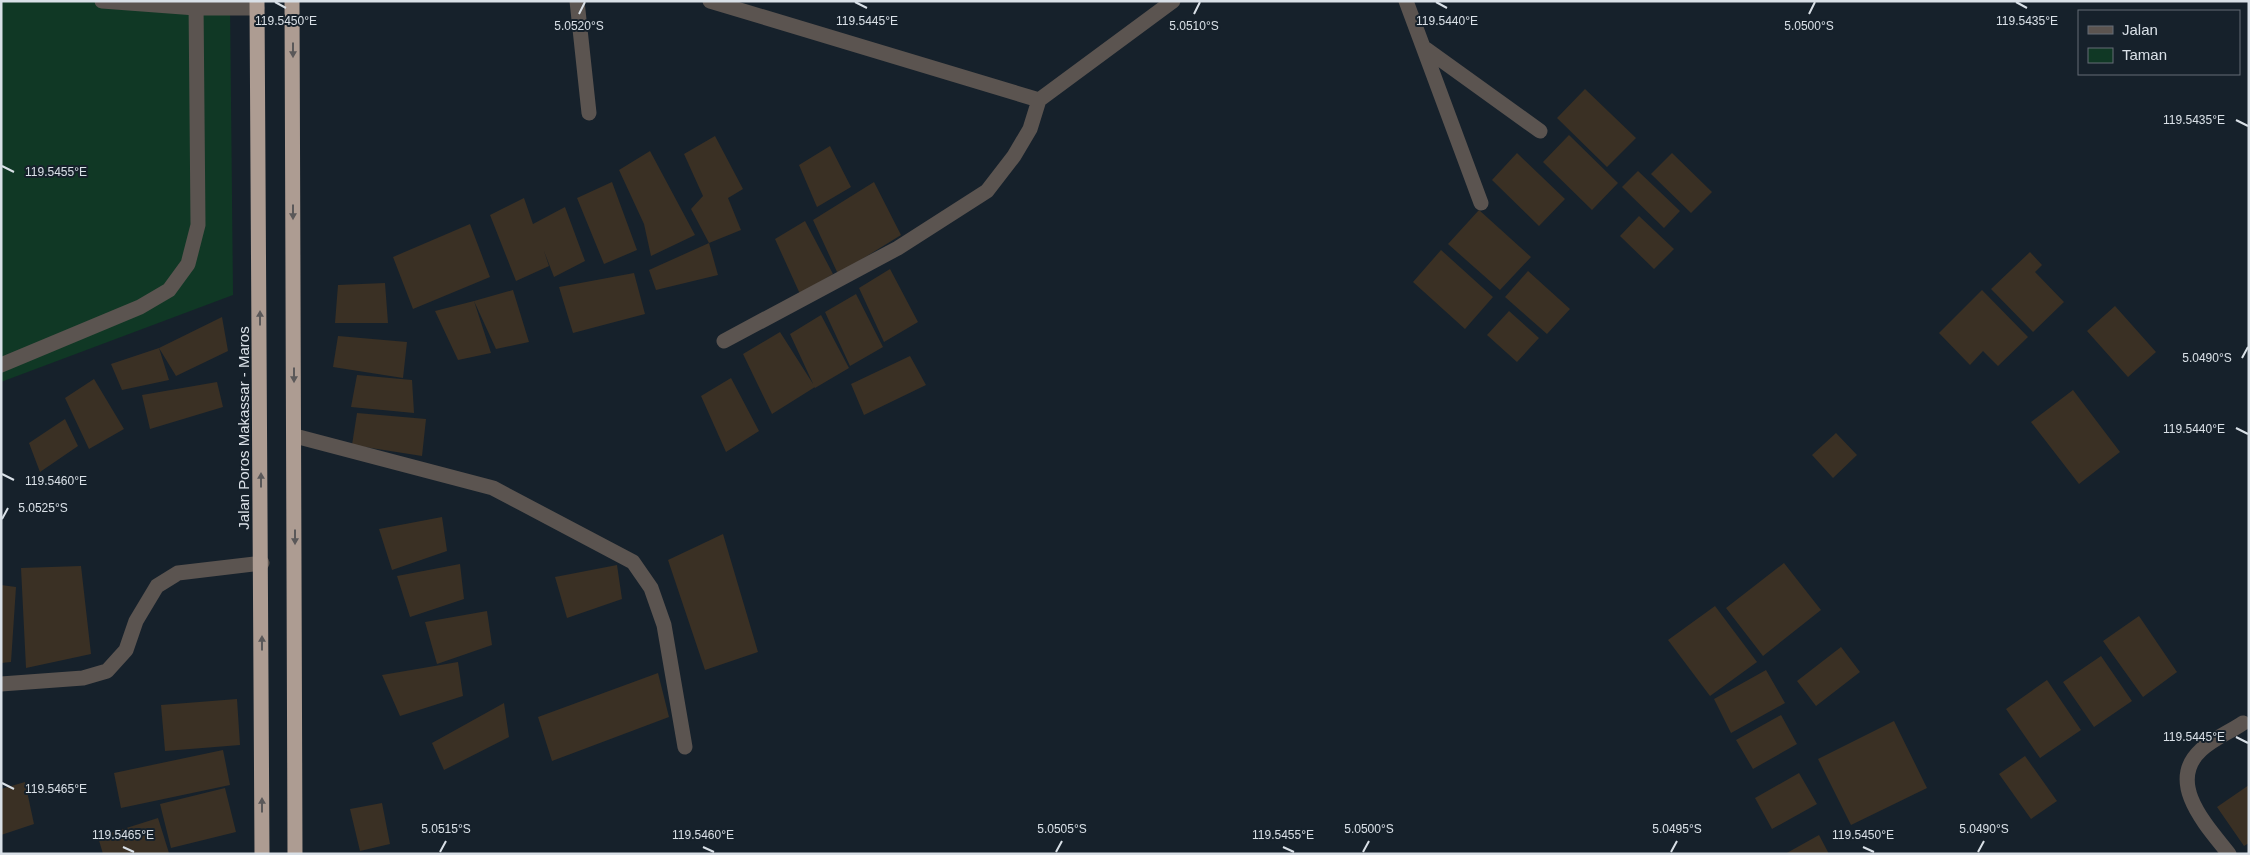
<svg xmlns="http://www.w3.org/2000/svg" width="2250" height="855" font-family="Arial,sans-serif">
<rect width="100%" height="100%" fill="#16212b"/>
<path fill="#103825" d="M1 1H230L233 295 1 382Z"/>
<path fill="#3a3024" d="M1585 89 1636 138 1607 167 1557 118Z
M1569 135 1618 183 1592 210 1543 162Z
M715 136 743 189 728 198 741 230 709 243 691 209 703 196 684 154Z
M830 146 851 187 817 207 799 165Z
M650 151 695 235 651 256 644 224 619 170Z
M1517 153 1565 199 1539 226 1492 180Z
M1672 153 1712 192 1691 213 1651 174Z
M1638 171 1680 211 1664 228 1622 187Z
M612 182 637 250 604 264 577 198Z
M874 182 901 235 838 274 813 220Z
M524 198 533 224 565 207 585 261 554 277 544 251 549 266 516 281 490 215Z
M1479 210 1531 257 1500 290 1448 244Z
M1639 216 1674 249 1654 269 1620 236Z
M805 221 833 274 800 294 775 239Z
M470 224 490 277 413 309 393 257Z
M709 243 718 275 656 290 649 270Z
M1441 250 1493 297 1465 329 1413 282Z
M2030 252 2042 265 2035 272 2064 302 2033 332 1991 289Z
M890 269 918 322 884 342 859 288Z
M1528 271 1570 309 1547 334 1505 297Z
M634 273 645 314 573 333 559 287Z
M385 283 388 323H335L338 285Z
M513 290 529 342 496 349 474 301Z
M1982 290 2028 337 1998 366 1983 351 1970 365 1939 333Z
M856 294 883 347 850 366 825 312Z
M474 301 491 353 458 360 435 311Z
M2115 306 2156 352 2128 377 2087 331Z
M1509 311 1539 338 1517 362 1487 335Z
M821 315 849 368 815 388 790 334Z
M222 317 228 351 176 376 159 348Z
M780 332 815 387 772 414 743 354Z
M338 336 407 342 403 378 333 367Z
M159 348 169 380 122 390 111 364Z
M910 356 926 385 864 415 851 384Z
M357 375 412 380 414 413 351 407Z
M731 378 759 431 726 452 701 396Z
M94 379 124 429 89 449 65 398Z
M217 382 223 407 150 429 142 395Z
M2073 390 2120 452 2079 484 2031 422Z
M357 413 426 419 422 456 352 445Z
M65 419 78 446 40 472 29 443Z
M1836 433 1857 455 1833 478 1812 455Z
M442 517 447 551 392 570 379 529Z
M723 534 758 652 705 670 668 560Z
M1784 563 1821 610 1763 656 1726 608Z
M460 564 464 599 410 617 397 576Z
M617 565 622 599 567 618 555 577Z
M81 566 91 654 26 668 21 568Z
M1 585 16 587 11 662 1 663Z
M1715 606 1757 662 1710 696 1668 640Z
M487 611 492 645 437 664 425 622Z
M2139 616 2177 672 2143 697 2103 641Z
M1841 647 1860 672 1816 706 1797 681Z
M2101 656 2132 701 2094 727 2063 682Z
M458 662 463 696 400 716 382 675Z
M1766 670 1785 703 1731 733 1714 699Z
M658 673 669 717 552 761 538 717Z
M2047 680 2081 730 2040 758 2006 709Z
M237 699 240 745 165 751 161 705Z
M504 703 509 737 444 770 432 743Z
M1781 715 1797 744 1753 769 1736 740Z
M1894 721 1927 788 1851 825 1818 759Z
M223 750 230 785 121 808 114 773Z
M2025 756 2057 801 2031 819 1999 774Z
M1799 773 1817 804 1772 829 1755 798Z
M25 782 34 824 1 835V789Z
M2249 785V843L2244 846 2217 807Z
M225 788 236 832 171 848 160 804Z
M382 803 390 844 360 851 350 809Z
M158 818 169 853 103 854 98 837Z
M1819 835 1829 854H1785Z"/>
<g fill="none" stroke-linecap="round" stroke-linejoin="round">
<path stroke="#5b5450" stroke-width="15" d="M102 1 196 8H257
M577 1 589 113
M710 1 1039 100 1173 1
M1406 1 1481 203
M1426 49 1540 131
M724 341 898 248 987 191 1014 156 1030 129 1039 100
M1 365 140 307 169 290 188 264 198 225 196 1
M295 436 493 488 633 562 651 588 664 625 685 747
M1 684 83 678 107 671 126 650 136 621 157 586 178 573 262 563
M2229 854C2208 827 2165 783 2201 750 2212 739 2230 732 2243 723"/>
<path stroke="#ad9c92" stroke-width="15" d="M257 1 262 854
M292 1 295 854"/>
</g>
<defs><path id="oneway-solid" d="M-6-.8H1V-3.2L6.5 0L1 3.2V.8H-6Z" transform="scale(1.25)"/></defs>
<g fill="#5a5859">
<use href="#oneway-solid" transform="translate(293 50) rotate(90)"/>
<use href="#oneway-solid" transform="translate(293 212) rotate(90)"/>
<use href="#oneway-solid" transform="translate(260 318) rotate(-90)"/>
<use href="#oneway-solid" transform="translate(294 375) rotate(90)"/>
<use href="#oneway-solid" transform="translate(261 480) rotate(-90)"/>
<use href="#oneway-solid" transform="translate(295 537) rotate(90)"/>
<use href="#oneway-solid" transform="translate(262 643) rotate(-90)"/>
<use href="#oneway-solid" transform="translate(262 805) rotate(-90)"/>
</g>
<path fill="none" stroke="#d9e0e7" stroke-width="2" d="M275 2 286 8M855 2 867 8M1436 2 1447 8M2016 2 2027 8M579 14 585 2M1194 14 1200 2M1809 14 1815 2M2236 120 2248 126M2 166 14 172M2242 358 2248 347M2236 428 2248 434M2 474 14 480M2 519 8 508M2236 737 2248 743M2 783 14 789M123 847 134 852M703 847 714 852M1283 847 1294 852M1863 847 1874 852M440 852 446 841M1056 852 1062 841M1363 852 1369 841M1671 852 1677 841M1978 852 1984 841"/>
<g text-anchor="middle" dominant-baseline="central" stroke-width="4" stroke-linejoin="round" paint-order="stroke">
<g font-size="15" fill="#d9e0e7" stroke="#16212b">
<text transform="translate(243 428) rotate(-90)">Jalan Poros Makassar - Maros</text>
</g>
</g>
<g font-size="12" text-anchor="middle" fill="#d9e0e7" stroke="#16212b" stroke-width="4" stroke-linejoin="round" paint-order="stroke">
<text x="286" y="25">119.5450°E</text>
<text x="867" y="25">119.5445°E</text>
<text x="1447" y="25">119.5440°E</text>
<text x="2027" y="25">119.5435°E</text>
<text x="579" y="30">5.0520°S</text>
<text x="1194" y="30">5.0510°S</text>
<text x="1809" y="30">5.0500°S</text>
<text x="2194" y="124">119.5435°E</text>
<text x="56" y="176">119.5455°E</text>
<text x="2207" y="362">5.0490°S</text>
<text x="2194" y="433">119.5440°E</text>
<text x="56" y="485">119.5460°E</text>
<text x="43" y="512">5.0525°S</text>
<text x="2194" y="741">119.5445°E</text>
<text x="56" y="793">119.5465°E</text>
<text x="446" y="833">5.0515°S</text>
<text x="1062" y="833">5.0505°S</text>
<text x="1369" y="833">5.0500°S</text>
<text x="1677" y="833">5.0495°S</text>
<text x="1984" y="833">5.0490°S</text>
<text x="123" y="839">119.5465°E</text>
<text x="703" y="839">119.5460°E</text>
<text x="1283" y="839">119.5455°E</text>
<text x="1863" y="839">119.5450°E</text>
</g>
<rect width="2250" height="855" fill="none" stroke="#d9e0e7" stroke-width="5"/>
<rect x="2078" y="10" width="162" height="65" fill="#16212b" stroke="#646d76"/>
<rect x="2088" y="26" width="25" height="8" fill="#5b5450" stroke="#646d76"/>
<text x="2122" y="35" font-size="15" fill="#d9e0e7">Jalan</text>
<rect x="2088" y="48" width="25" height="15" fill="#103825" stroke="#646d76"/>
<text x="2122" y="60" font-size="15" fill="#d9e0e7">Taman</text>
</svg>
